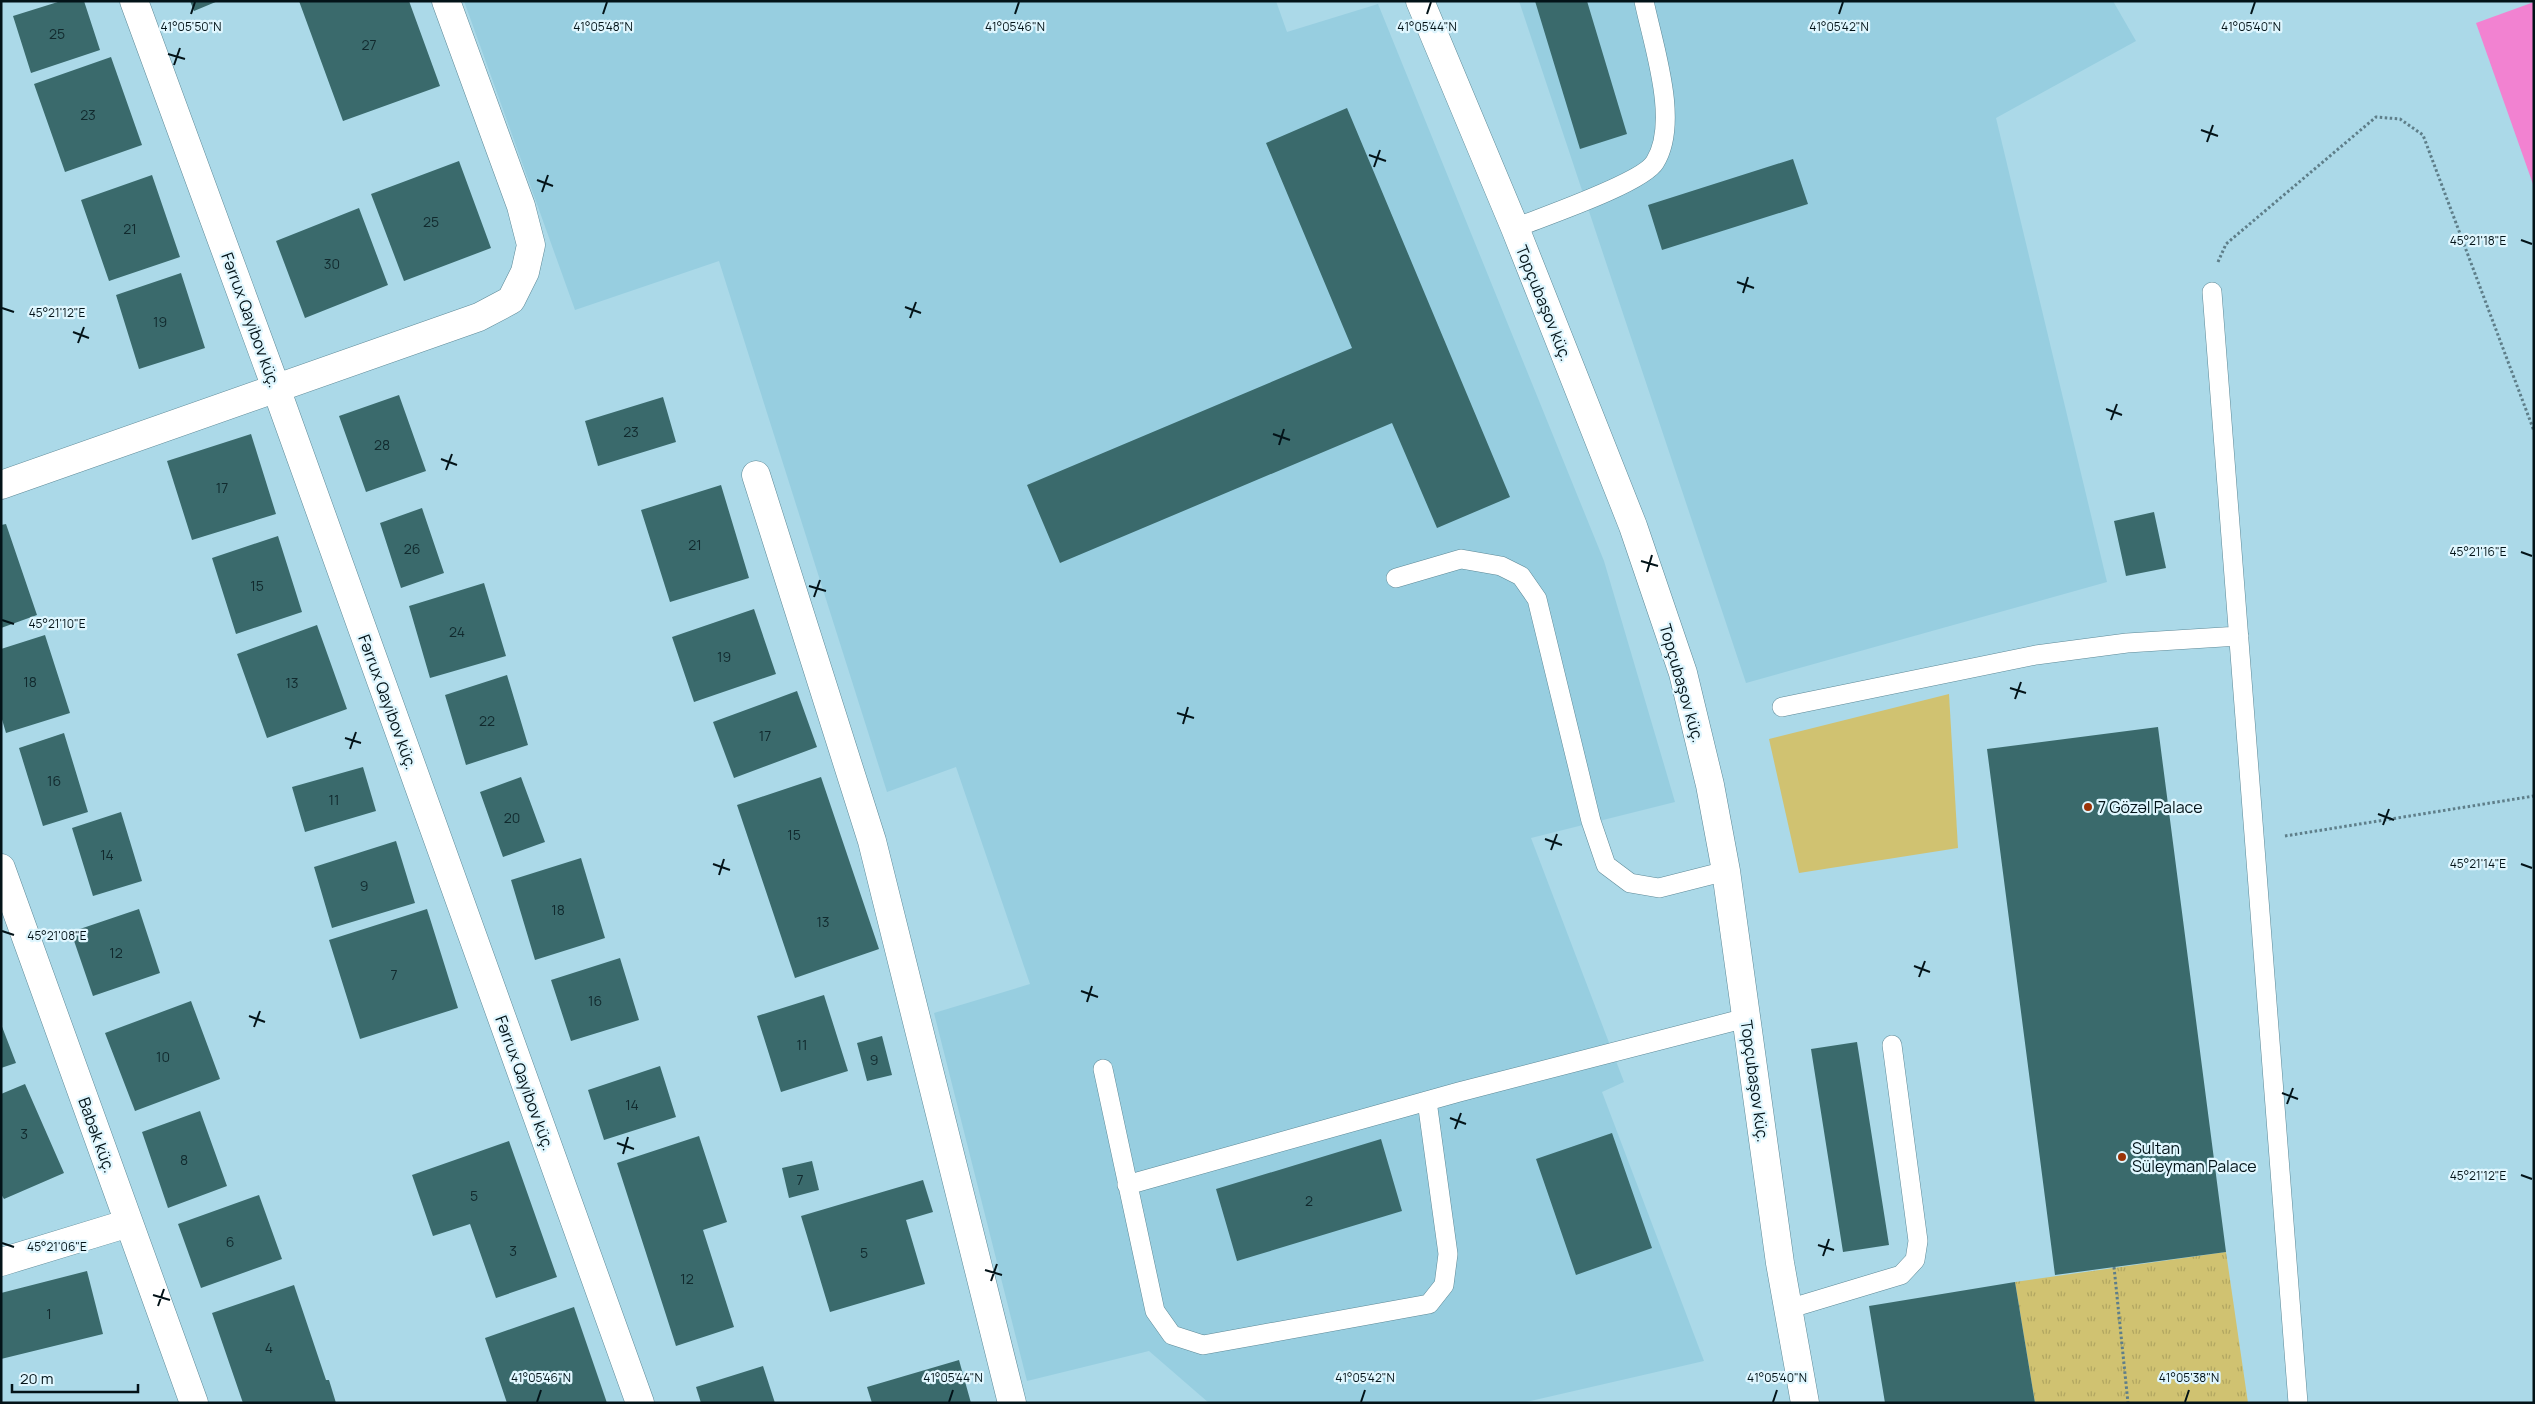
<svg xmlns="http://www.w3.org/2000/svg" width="2535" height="1404" font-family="Manrope,sans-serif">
<defs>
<pattern id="park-tufts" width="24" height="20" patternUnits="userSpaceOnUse" patternTransform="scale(1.25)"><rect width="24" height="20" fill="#d0c271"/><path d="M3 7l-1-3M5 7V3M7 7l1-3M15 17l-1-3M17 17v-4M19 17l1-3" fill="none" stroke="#b1a661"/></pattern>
</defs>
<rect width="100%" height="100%" fill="#abd9e8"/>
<path fill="#97cee0" d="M464 1H1276L1287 32 1378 4 1604 561 1675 802 1531 838 1624 1082 1602 1092 1704 1361 1522 1403H1209L1149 1351 1027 1381 934 1013 1030 984 956 767 887 792 719 261 575 310Z
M1519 1H2113L2136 41 1996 118 2107 582 1746 683Z"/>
<path fill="#d0c271" d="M1949 694 1958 848 1799 873 1769 739Z"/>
<path fill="url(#park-tufts)" d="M2226 1252 2248 1403H2035L2015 1282Z"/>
<path fill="#f282d1" d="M2534 2V187L2476 23Z"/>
<path fill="#3a6a6c" d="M61 1H84L100 50 31 73 13 16Z
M190 1H218L194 11Z
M299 1H409L440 86 343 121Z
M1535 1H1587L1627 134 1580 149Z
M111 57 142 145 65 172 34 84Z
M1347 108 1510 497 1437 528 1392 423 1060 563 1027 485 1352 348 1266 143Z
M1793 159 1808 204 1662 250 1648 205Z
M459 161 491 248 404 281 371 194Z
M152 175 180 257 109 281 81 200Z
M359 208 388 285 305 318 276 241Z
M181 273 205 348 139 369 116 295Z
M399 395 426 471 366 492 339 416Z
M663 397 676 442 598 466 585 421Z
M251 434 276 514 192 540 167 461Z
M721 485 749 578 670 602 641 510Z
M422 508 444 573 401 588 380 523Z
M2154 512 2166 568 2126 576 2114 521Z
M6 524 37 615 1 628V525Z
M278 536 302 612 236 634 212 558Z
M484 583 506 656 430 678 409 606Z
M754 609 776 674 694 702 672 637Z
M317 625 347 709 267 738 237 654Z
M45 635 70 713 6 733 1 716V649Z
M507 675 528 745 466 765 445 695Z
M797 691 817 747 734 778 713 722Z
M2158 727 2226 1252 2055 1275 1987 749Z
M64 733 88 812 43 826 19 748Z
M363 767 376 811 305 832 292 787Z
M521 777 545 842 503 857 480 792Z
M821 777 879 949 795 978 737 805Z
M121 812 142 881 93 896 72 828Z
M396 841 415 903 332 928 314 867Z
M581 858 605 938 535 960 511 880Z
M139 909 160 973 93 996 71 932Z
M427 909 458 1008 360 1039 329 940Z
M620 958 639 1020 571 1041 551 980Z
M824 995 848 1071 781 1092 757 1016Z
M191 1001 220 1079 135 1111 105 1033Z
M1 1024 16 1063 1 1068Z
M882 1036 892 1075 867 1081 857 1043Z
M1857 1042 1889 1245 1843 1252 1811 1049Z
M660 1066 676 1117 604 1140 588 1090Z
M25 1084 64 1173 4 1199 1 1194V1094Z
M200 1111 227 1186 168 1208 142 1132Z
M1612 1133 1652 1248 1576 1275 1536 1159Z
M699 1136 727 1222 703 1230 734 1327 676 1346 617 1163Z
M1381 1139 1402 1211 1237 1261 1216 1189Z
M509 1141 557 1277 496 1298 470 1224 433 1236 412 1175Z
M812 1161 819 1190 789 1198 782 1168Z
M923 1180 933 1212 906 1220 925 1284 830 1312 801 1216Z
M259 1195 282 1259 201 1288 178 1224Z
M87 1271 103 1334 1 1359V1293Z
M2015 1282 2035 1403H1885L1869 1306Z
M294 1285 326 1380H329L336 1403H243L212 1313Z
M574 1307 607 1403H507L485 1338Z
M959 1360 971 1403H872L867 1387Z
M763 1366 775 1403H701L696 1387Z"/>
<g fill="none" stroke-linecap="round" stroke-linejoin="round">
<defs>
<path id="service" d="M1515 228C1542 217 1643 183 1655 162 1680 122 1653 45 1644 1
M2212 292 2298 1403
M1396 578 1461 559 1501 566 1521 576 1537 599 1591 821 1606 865 1630 883 1659 888 1726 871
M1782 707 2036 655 2127 643 2239 636
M1103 1069 1155 1311 1172 1335 1203 1345 1429 1304 1444 1285 1448 1254 1427 1101
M1127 1185 1459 1092 1746 1018
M1788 1309 1901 1275 1915 1260 1918 1241 1892 1045"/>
<path id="minor" d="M134 1 276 388 640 1403
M1420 1 1515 228 1633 526 1683 673 1710 785 1726 871 1780 1263 1805 1403
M756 475 872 841 1012 1403
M1 485 479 317 511 300 525 272 531 245 521 206 446 1
M1 868 194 1403
M1 1262 129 1223"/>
</defs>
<use href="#service" stroke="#5d8997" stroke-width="20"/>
<use href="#minor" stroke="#5d8997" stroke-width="29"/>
<path stroke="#5e7e89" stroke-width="3" stroke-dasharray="2.5 2.5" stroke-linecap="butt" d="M2218 262 2226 244 2376 117 2400 119 2423 135 2534 431
M2285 836 2534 796
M2114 1267 2128 1403"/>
<use href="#service" stroke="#fff" stroke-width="19"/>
<use href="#minor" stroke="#fff" stroke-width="28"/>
</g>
<path fill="none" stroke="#031318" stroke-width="2" d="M191 14 195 2M603 14 607 2M1015 14 1019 2M1427 14 1431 2M1839 14 1843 2M2251 14 2255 2M168 54 185 59M174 65 180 48M2201 130 2218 136M2207 142 2213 125M1369 155 1386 161M1374 167 1380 150M537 180 553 186M542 192 548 175M2521 240 2532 244M1737 282 1754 288M1743 293 1748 277M905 307 921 313M2 308 14 312M910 318 916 302M73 332 89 338M78 343 84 327M2106 409 2122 415M2111 420 2117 404M1273 434 1290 440M1279 445 1284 429M441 459 457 465M446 470 452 454M2521 552 2532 556M1641 561 1658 566M1647 572 1652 555M809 586 826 591M814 597 820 580M2 620 14 624M2010 688 2026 693M2015 699 2021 682M1177 713 1194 718M1183 724 1188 707M345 738 361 743M350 749 356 732M2378 814 2394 820M2383 825 2389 809M1545 839 1562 845M1551 850 1557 834M713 864 730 870M2521 864 2532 868M719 875 724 859M2 931 14 935M1914 966 1930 972M1919 977 1925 961M1081 991 1098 997M1087 1002 1092 986M249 1016 265 1022M254 1027 260 1011M2282 1093 2298 1099M2287 1104 2293 1088M1450 1118 1466 1124M1455 1129 1461 1113M617 1143 634 1149M623 1154 628 1137M2521 1175 2532 1179M2 1243 14 1247M1818 1245 1834 1250M1823 1256 1829 1239M985 1270 1002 1275M991 1281 997 1264M153 1295 170 1300M158 1306 164 1289M537 1402 541 1390M949 1402 953 1390M1361 1402 1365 1390M1773 1402 1777 1390M2185 1402 2189 1390"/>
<g fill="#9a3408" stroke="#dff6fe" stroke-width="2">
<circle cx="2088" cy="807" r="5"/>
<circle cx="2122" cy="1157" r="5"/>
</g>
<g text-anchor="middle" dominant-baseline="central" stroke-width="4.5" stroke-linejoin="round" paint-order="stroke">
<g font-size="14" fill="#11292d">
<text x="57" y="33">25</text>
<text x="369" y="44">27</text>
<text x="88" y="114">23</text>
<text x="431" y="221">25</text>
<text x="130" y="228">21</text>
<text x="332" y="263">30</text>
<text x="160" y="321">19</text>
<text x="631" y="431">23</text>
<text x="382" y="444">28</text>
<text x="222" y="487">17</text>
<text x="695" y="544">21</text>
<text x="412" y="548">26</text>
<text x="257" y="585">15</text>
<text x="457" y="631">24</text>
<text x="724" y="656">19</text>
<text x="30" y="681">18</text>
<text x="292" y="682">13</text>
<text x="487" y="720">22</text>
<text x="765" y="735">17</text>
<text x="54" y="780">16</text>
<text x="334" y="799">11</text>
<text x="512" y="817">20</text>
<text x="794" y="834">15</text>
<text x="107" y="854">14</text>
<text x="364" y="885">9</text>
<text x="558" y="909">18</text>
<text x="823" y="921">13</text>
<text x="116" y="952">12</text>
<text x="394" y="974">7</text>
<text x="595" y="1000">16</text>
<text x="802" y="1044">11</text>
<text x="163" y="1056">10</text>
<text x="874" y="1059">9</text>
<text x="632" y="1104">14</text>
<text x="24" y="1133">3</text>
<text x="184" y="1159">8</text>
<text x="800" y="1179">7</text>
<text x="474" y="1195">5</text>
<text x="1309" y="1200">2</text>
<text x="230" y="1241">6</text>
<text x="513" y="1250">3</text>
<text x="864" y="1252">5</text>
<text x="687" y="1278">12</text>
<text x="49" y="1313">1</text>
<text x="269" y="1347">4</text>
</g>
<g font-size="16" fill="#031318" stroke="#dff6fe">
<text transform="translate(1544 303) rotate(68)">Topçubaşov küç.</text>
<text transform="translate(251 320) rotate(70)">Fərrux Qayibov küç.</text>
<text transform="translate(1682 683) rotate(74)">Topçubaşov küç.</text>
<text transform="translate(388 702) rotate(70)">Fərrux Qayibov küç.</text>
<text transform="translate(1755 1081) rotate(82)">Topçubaşov küç.</text>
<text transform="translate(525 1083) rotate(70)">Fərrux Qayibov küç.</text>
<text transform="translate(97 1135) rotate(70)">Babək küç.</text>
</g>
<g font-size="16" fill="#031318" stroke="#dff6fe" text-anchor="start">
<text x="2098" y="807">7 Gözəl Palace</text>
<text x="2132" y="1148">Sultan<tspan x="2132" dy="18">Süleyman Palace</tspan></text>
</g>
</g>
<g font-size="12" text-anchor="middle" fill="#031318" stroke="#dff6fe" stroke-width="4.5" stroke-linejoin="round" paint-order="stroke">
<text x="191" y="31">41°05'50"N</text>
<text x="603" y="31">41°05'48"N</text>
<text x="1015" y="31">41°05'46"N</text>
<text x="1427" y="31">41°05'44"N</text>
<text x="1839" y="31">41°05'42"N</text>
<text x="2251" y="31">41°05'40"N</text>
<text x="2478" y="245">45°21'18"E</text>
<text x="57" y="317">45°21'12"E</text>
<text x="2478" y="556">45°21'16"E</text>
<text x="57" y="628">45°21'10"E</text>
<text x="2478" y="868">45°21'14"E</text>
<text x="57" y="940">45°21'08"E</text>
<text x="2478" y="1180">45°21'12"E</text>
<text x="57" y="1251">45°21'06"E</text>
<text x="541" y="1382">41°05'46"N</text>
<text x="953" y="1382">41°05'44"N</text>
<text x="1365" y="1382">41°05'42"N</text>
<text x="1777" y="1382">41°05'40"N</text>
<text x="2189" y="1382">41°05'38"N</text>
</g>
<rect width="2535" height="1404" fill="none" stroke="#031318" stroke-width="5"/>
<path d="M12 1384v8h126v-8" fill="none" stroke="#031318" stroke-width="2.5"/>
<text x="20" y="1384" font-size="15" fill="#031318" stroke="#dff6fe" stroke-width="4" paint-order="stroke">20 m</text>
</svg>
